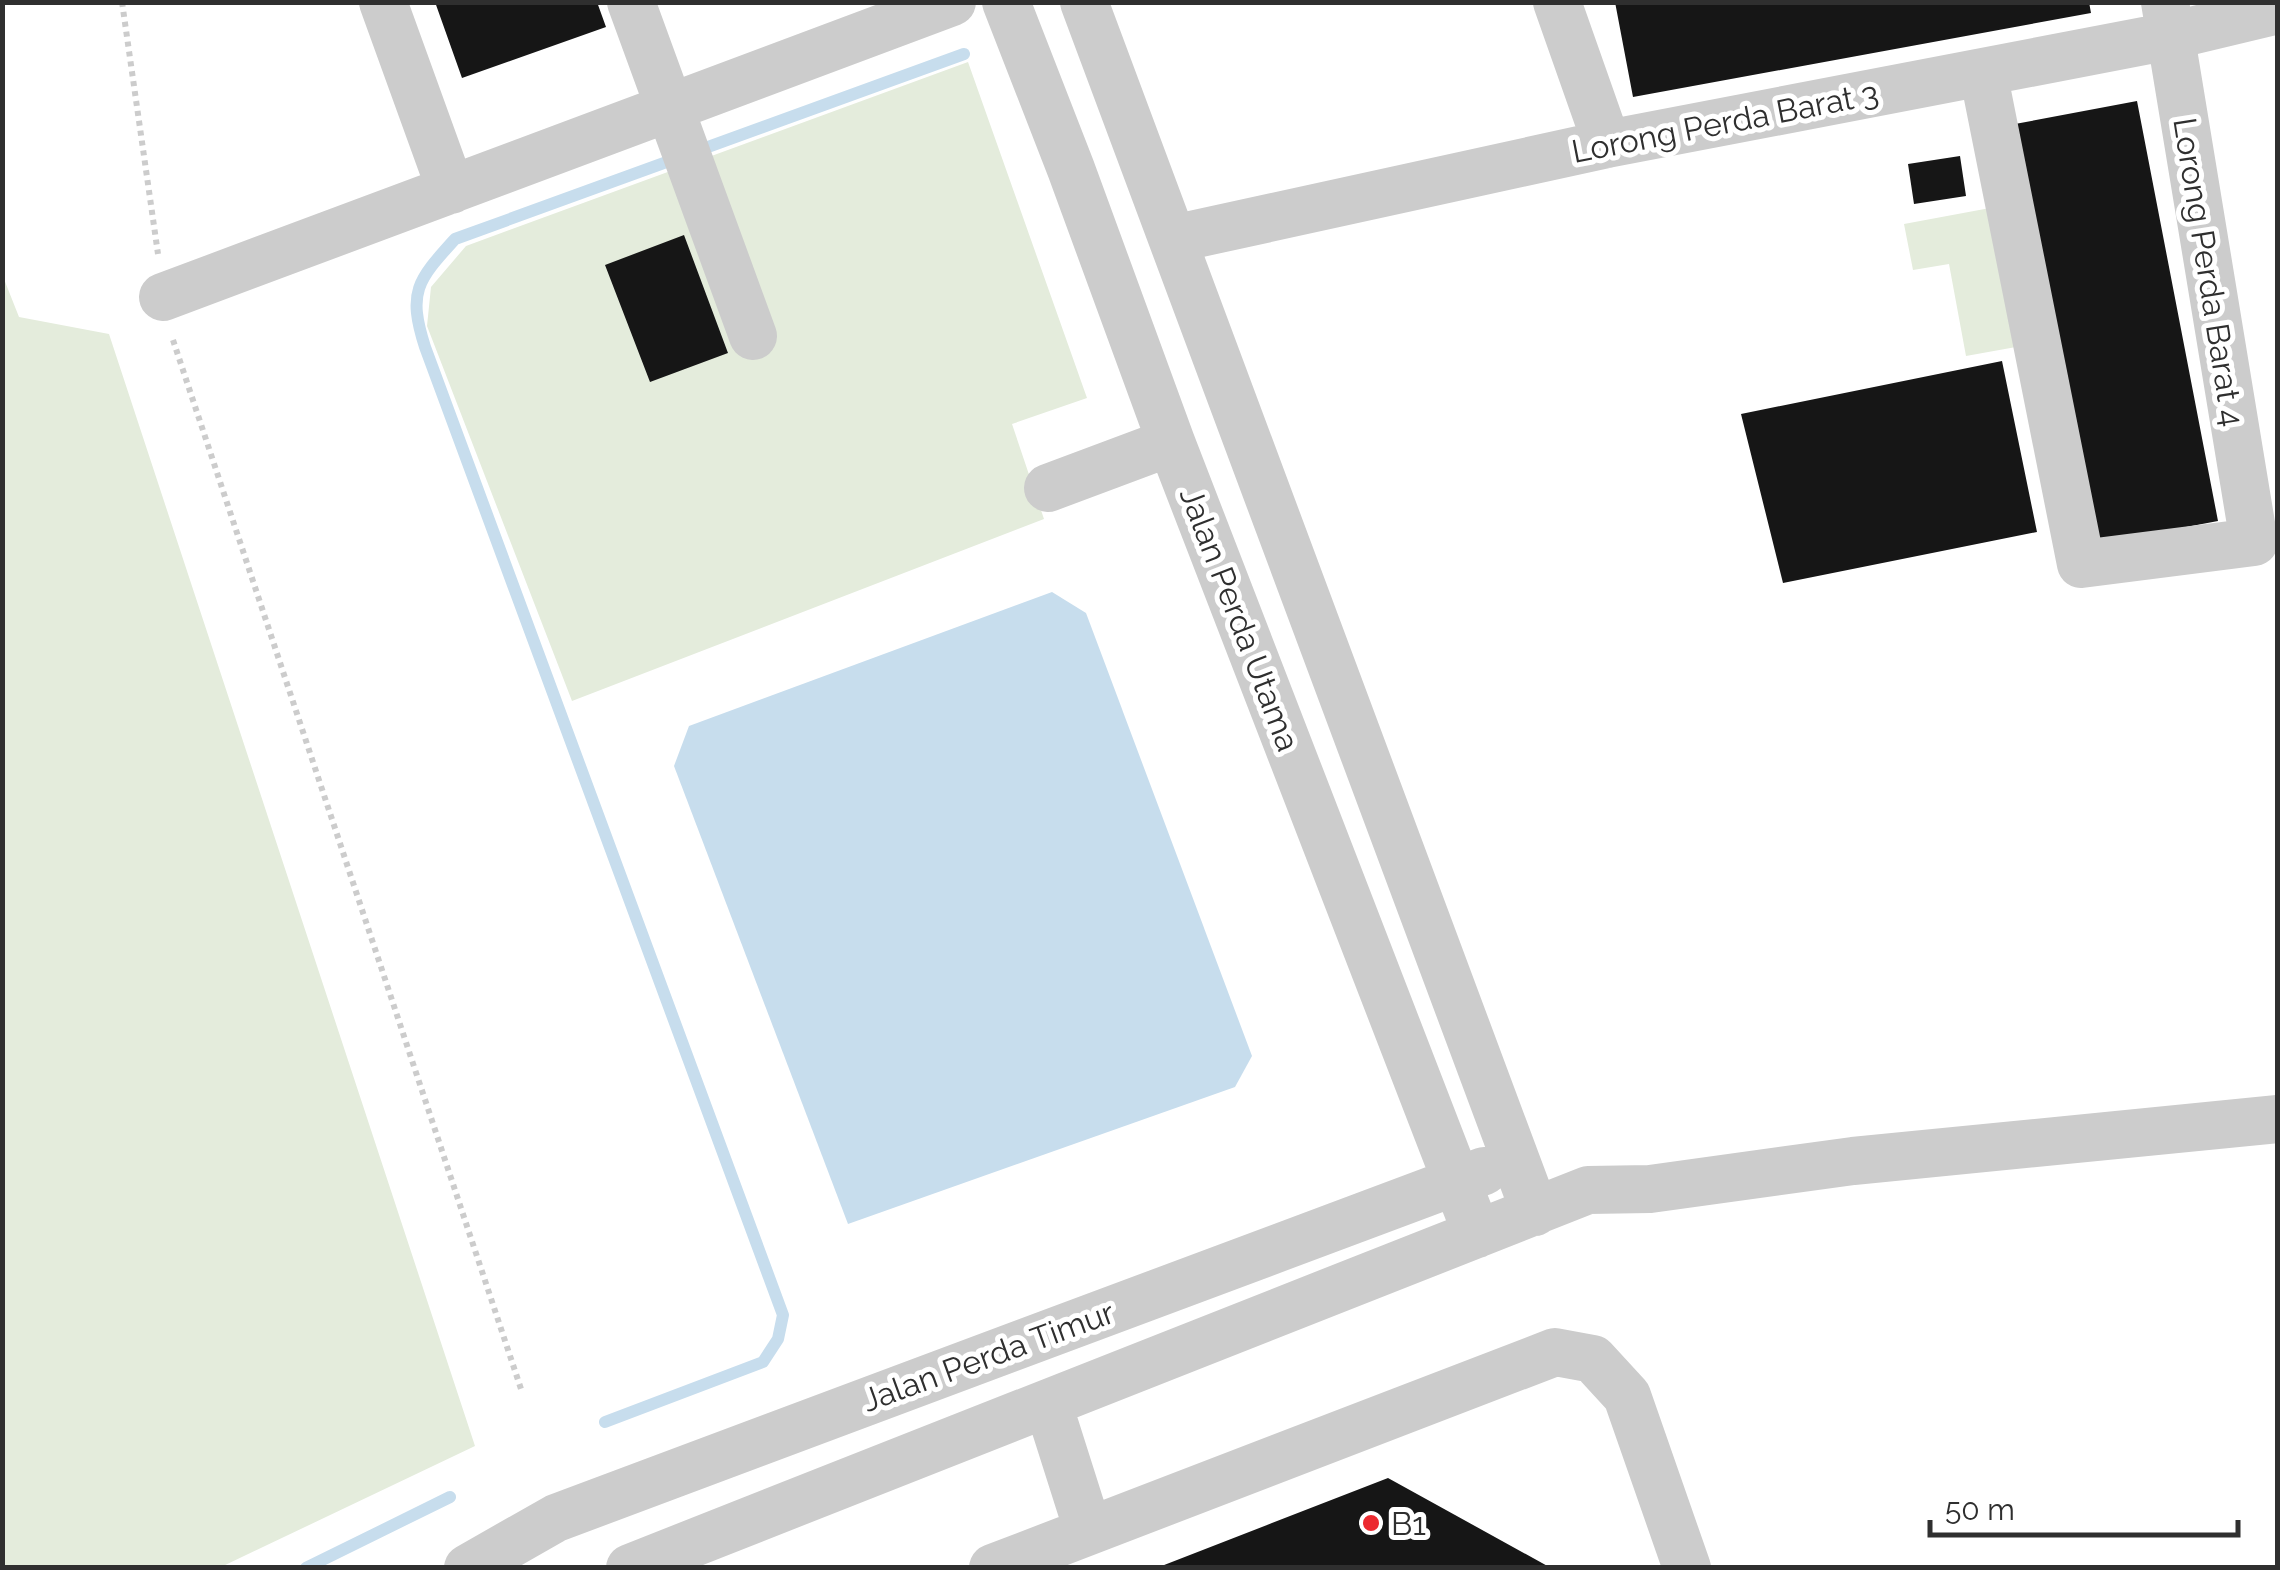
<svg xmlns="http://www.w3.org/2000/svg" width="2280" height="1570" font-family="Raleway,sans-serif">
<rect width="100%" height="100%" fill="#fff"/>
<path fill="#e4ecdc" d="M968 62 1087 398 1012 424 1044 519 572 701 427 326 431 287 466 246Z
M1990 208 2016 347 1966 356 1949 264 1913 270 1904 224Z
M2 274 19 317 109 334 475 1446 221 1567H3Z"/>
<path fill="#c7dded" d="M1052 592 1086 613 1252 1056 1235 1087 848 1224 674 766 689 726Z"/>
<g fill="none" stroke-linecap="round" stroke-linejoin="round">
<path stroke="#c7dded" stroke-width="12" d="M605 1422 763 1362 778 1339 783 1315 425 347C407 291 418 280 455 239L964 54
M306 1568 450 1497"/>
</g>
<path fill="#161616" d="M435 2H597L606 27 462 78Z
M1615 2H2089L2091 13 1633 97Z
M2137 101 2218 521 2096 544 2015 124Z
M1960 156 1966 196 1914 204 1908 164Z
M684 235 728 353 650 382 605 265Z
M2002 361 2037 532 1783 583 1741 414Z
M1388 1478 1551 1568H1159V1567Z"/>
<g fill="none" stroke-linecap="round" stroke-linejoin="round">
<path stroke="#ccc" stroke-width="6" stroke-dasharray="5 5" stroke-linecap="butt" d="M122 2 158 254
M173 340 522 1392"/>
<path stroke="#ccc" stroke-width="48" d="M383 2 451 190
M631 2 753 336
M1006 2 1071 169 1171 442 1477 1234
M1084 2 1535 1212
M1557 2 1607 144
M1983 72 2081 564 2254 542 2165 2
M1173 239 1607 144 2170 36 2278 10
M163 297 952 2
M1048 488 1171 442
M1048 1404 1088 1530
M468 1568 556 1518 1484 1171
M630 1568 1588 1190 1650 1189 1853 1161 2278 1119
M993 1568 1555 1352 1593 1359 1627 1396 1687 1568"/>
</g>
<circle fill="#ec2a30" stroke="#fff" stroke-width="4" cx="1371" cy="1523" r="10"/>
<g text-anchor="middle" dominant-baseline="central" stroke-width="10" stroke-linejoin="round" paint-order="stroke">
<g font-size="32" fill="#2f2f2f" stroke="#fff">
<text transform="translate(1725 122) rotate(-11)">Lorong Perda Barat 3</text>
<text transform="translate(2209 272) rotate(81)">Lorong Perda Barat 4</text>
<text transform="translate(1240 619) rotate(69)">Jalan Perda Utama</text>
<text transform="translate(988 1356) rotate(-20)">Jalan Perda Timur</text>
</g>
<g font-size="32" fill="#2f2f2f" stroke="#fff" text-anchor="start">
<text x="1391" y="1523">B1</text>
</g>
</g>
<rect width="2280" height="1570" fill="none" stroke="#2f2f2f" stroke-width="10"/>
<path d="M1930 1520v15h308v-15" fill="none" stroke="#2f2f2f" stroke-width="5"/>
<text x="1945" y="1520" font-size="30" fill="#2f2f2f" stroke="#ffffff" stroke-width="8" paint-order="stroke">50 m</text>
</svg>
